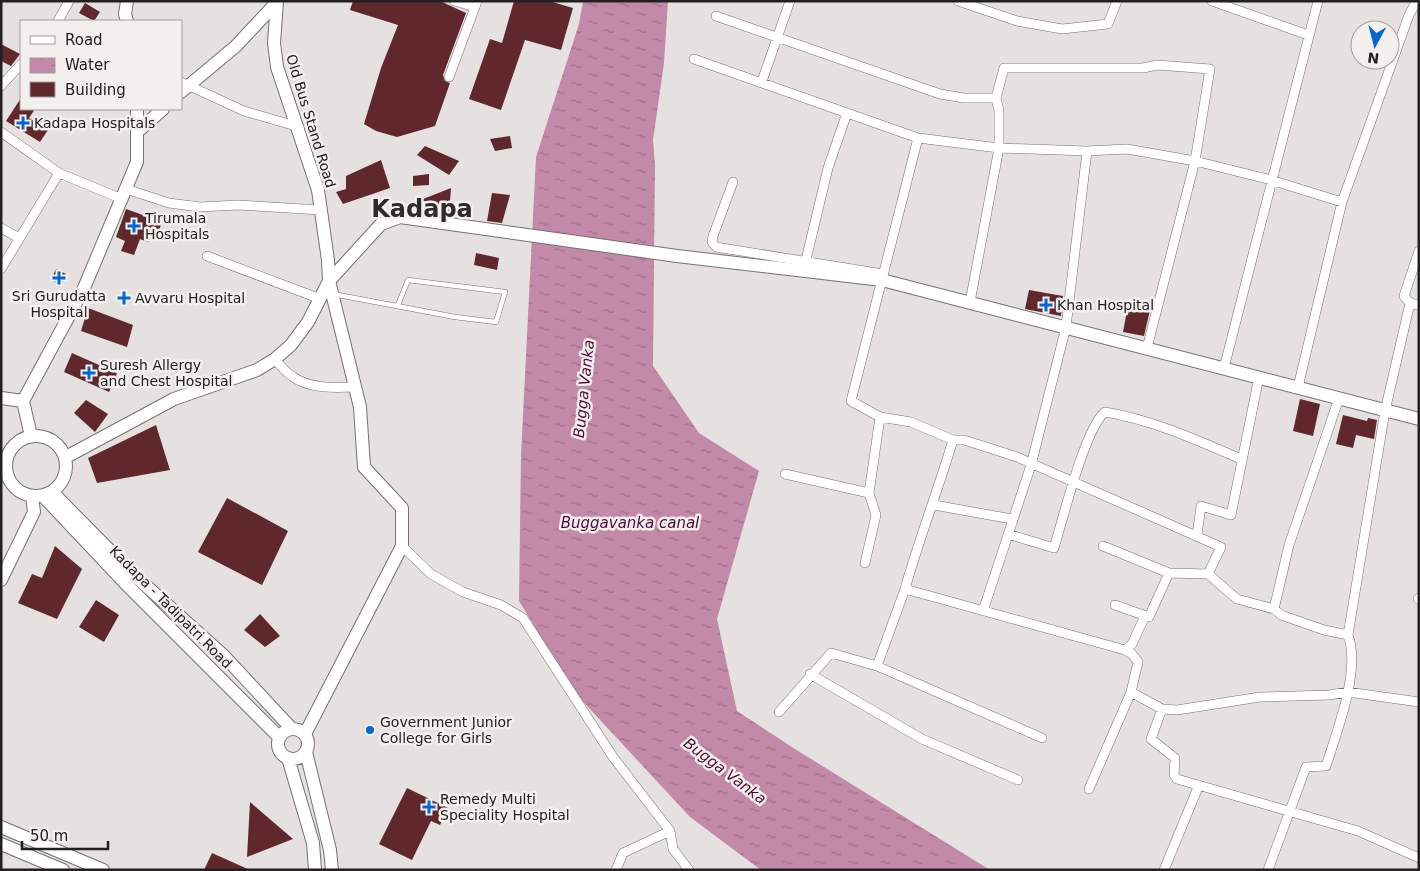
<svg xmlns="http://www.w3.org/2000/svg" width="1420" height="871" font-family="'DejaVu Sans',sans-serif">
<defs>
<pattern id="water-ripples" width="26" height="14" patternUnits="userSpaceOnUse" patternTransform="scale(1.25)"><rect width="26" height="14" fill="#c389a8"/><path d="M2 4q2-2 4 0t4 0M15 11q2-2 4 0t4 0" fill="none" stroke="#9e7088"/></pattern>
</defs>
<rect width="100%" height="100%" fill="#e5e1e0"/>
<path fill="url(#water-ripples)" d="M583 1H668L664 63 653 140 655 165 653 366 699 433 759 471 717 619 737 711 795 749 990 870H761L690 817 576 694 519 601 521 455 536 157 579 24Z"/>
<path fill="#60282d" d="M353 1H440L466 13 443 75 445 81 450 83 435 126 397 137 376 131 364 124 381 68 398 25 350 10Z
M514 1H549L573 8 561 50 525 40 501 110 469 99 490 39 502 43Z
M85 3 100 12 94 21 79 13Z
M1 44 20 54 11 66 1 61Z
M21 98V109H35L29 118 48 130 40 142 6 121Z
M510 136 512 148 495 151 490 139Z
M425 146 459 161 449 175 417 155Z
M381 160 390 188 343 204 336 192 346 189V176Z
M429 174V185L413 186V176Z
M451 188 449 214 435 211 436 202 418 201Z
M492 193 510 195 502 223 487 221Z
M126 209 162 222 158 233 152 231 148 242 140 239 134 255 121 251 125 241 116 237Z
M476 253 499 258 497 270 474 265Z
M56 269 66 274 61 285 51 280Z
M1029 290 1063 296 1061 316 1025 309Z
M1128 306 1150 310 1144 336 1123 332Z
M88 308 133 325 127 347 81 331Z
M72 353 117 373 109 392 64 372Z
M1300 399 1320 404 1313 436 1293 431Z
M86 400 108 414 95 432 74 413Z
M1343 415 1367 421 1368 418 1377 420 1374 439 1356 435 1353 448 1336 444Z
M156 425 170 470 97 483 88 458Z
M227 498 288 531 262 585 198 552Z
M55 546 82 569 57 619 18 603 32 574 42 578Z
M96 600 119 615 104 642 79 627Z
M260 614 280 636 265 647 244 630Z
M407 788 448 808 440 825 431 821 412 860 379 844Z
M250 802 293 839 247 857Z
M212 853 250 870H204Z"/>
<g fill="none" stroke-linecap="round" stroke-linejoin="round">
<defs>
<path id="lane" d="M333 294 455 317 496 322 505 292 408 280 398 305"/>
<path id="street" d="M454 1 475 7 477 1
M958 1 1017 21 1062 29 1108 24 1117 1
M1212 1 1308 35
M716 16 940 94 964 98H996
M58 21 69 1
M694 59 918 138 999 148 1087 151 1127 149 1195 161 1271 180 1342 202
M449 77 475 7
M762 81 790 1
M181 82 244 111 299 127
M1 86 21 64
M1 132 59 173 122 199
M918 138 851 401 880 417 911 422 953 440H964L1017 457 1221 547 1208 574
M733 182 713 236 712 242 716 247 883 274
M126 189 169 203 200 207 238 205 321 210
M1 228 19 238
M1419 251 1404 296 1410 303 1419 305
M207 256 318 298
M806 260 828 168 847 113
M1 269 59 173
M970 302 999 148V111L996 98 1004 68H1143L1157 65 1210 69 1195 161 1147 348
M275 359C280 365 285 372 292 376 308 389 336 388 355 387
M1224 368 1318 1
M1298 387 1342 202 1409 15 1415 4 1419 3
M785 474 869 493 876 515 865 563
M869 493 880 417
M934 505 1012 519
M1008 534 1054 548C1063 519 1085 428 1105 412 1153 420 1197 440 1241 459
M1197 535 1201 506 1231 515 1259 377
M402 546 431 574 463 592 501 605 523 618 613 757 670 831 623 853 616 870
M1103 546 1169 573
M905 589C919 539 938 490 953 440
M1418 599 1419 598
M1115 605 1149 617 1169 573 1208 574 1237 599 1274 609 1281 615 1324 630 1348 635
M1274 609 1289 545 1339 398
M983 611 1031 465 1066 327 1087 151
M1125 650 1132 644 1145 616
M877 666 1042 738
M810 674 922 739 1018 780
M1162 709 1151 739 1175 758 1174 775 1177 779 1358 831 1419 858
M779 712 831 653 877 666 905 589 1125 650 1132 654 1138 662 1131 692 1162 709 1177 710 1260 697 1329 695 1348 692 1419 702
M1089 789 1131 692
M670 831 673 849 689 870
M1164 870 1199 785
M1268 870 1306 767 1326 766C1337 731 1361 670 1348 635L1385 411 1410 303"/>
<path id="secondary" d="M127 21 125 14 127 1
M181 92 236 46 277 2
M137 132 163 109
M1 398 23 401
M6 466a30 30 0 1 1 60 0a30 30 0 1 1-60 0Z
M31 436 23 401 84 288 137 162V109
M66 457 174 399 257 370 275 359 291 345 308 322 329 281 328 260 318 190 277 67 274 43 277 1
M52 492 134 575 224 656 292 729
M43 496 124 582 279 737
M1 580 34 512 32 496
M278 744a15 15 0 1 1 30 0a15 15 0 1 1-30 0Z
M305 734 402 546V508L364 467 360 407 329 281 381 224 400 217 677 256 882 280 1419 419
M306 752 330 850 332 870
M288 758 313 843 315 870
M1 827 103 870
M1 844 63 870"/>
</defs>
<use href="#lane" stroke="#74716f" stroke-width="5.5"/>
<use href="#street" stroke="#74716f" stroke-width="10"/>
<use href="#secondary" stroke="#74716f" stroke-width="14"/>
<use href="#lane" stroke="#fff" stroke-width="4.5"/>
<use href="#street" stroke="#fff" stroke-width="9"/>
<use href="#secondary" stroke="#fff" stroke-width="12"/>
</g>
<g fill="#0467d0" stroke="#f3efed" stroke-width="2">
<path d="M20.5 115.5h5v5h5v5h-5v5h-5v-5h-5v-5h5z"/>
<path d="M131.5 218.5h5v5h5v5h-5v5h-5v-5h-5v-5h5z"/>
<path d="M56.5 270.5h5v5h5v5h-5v5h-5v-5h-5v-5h5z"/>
<path d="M121.5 290.5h5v5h5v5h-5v5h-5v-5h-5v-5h5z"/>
<path d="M1043.5 297.5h5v5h5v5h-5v5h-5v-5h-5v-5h5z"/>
<path d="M86.5 365.5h5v5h5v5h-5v5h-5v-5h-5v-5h5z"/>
<circle cx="370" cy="730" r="5"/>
<path d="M426.5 799.5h5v5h5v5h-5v5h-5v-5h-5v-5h5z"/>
</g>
<g text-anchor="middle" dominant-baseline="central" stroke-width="5" stroke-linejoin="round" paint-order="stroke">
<g font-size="14" fill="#222120" stroke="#f3efed">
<text transform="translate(311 121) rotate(73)">Old Bus Stand Road</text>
<text transform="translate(171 607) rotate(45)">Kadapa - Tadipatri Road</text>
</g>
<g font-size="14" fill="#222120" stroke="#f3efed" text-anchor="start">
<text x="34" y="123">Kadapa Hospitals</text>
<text x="145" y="218">Tirumala<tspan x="145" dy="16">Hospitals</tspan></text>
<text x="59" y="296" text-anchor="middle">Sri Gurudatta<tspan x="59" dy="16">Hospital</tspan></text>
<text x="135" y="298">Avvaru Hospital</text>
<text x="1057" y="305">Khan Hospital</text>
<text x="100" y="365">Suresh Allergy<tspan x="100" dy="16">and Chest Hospital</tspan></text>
<text x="380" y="722">Government Junior<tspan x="380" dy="16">College for Girls</tspan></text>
<text x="440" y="799">Remedy Multi<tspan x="440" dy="16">Speciality Hospital</tspan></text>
</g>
<g font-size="15" font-style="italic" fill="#500937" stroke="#f3efed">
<text transform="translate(584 389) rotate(-84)">Bugga Vanka</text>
<text x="630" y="523">Buggavanka canal</text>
<text transform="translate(725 771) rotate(37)">Bugga Vanka</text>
</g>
<g font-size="24" font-weight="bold" fill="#2e2b2a" stroke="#f3efed">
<text x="422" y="209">Kadapa</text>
</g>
</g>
<rect width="1420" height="871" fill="none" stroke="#222120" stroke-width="5"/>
<rect x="20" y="20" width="162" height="90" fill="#f3efed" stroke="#9f9d9b"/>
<rect x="30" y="36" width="25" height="8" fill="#ffffff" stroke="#9f9d9b"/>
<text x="65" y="45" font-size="15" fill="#222120">Road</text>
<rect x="30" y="58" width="25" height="15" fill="url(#water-ripples)" stroke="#9f9d9b"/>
<text x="65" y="70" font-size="15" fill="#222120">Water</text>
<rect x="30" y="82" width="25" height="15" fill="#60282d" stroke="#9f9d9b"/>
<text x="65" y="95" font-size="15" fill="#222120">Building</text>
<g transform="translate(1375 45) rotate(187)"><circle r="24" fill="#f3efed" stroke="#9f9d9b"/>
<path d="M0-4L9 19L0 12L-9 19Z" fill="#0467d0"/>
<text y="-8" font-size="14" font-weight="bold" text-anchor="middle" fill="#222120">N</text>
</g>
<path d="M22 841v8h86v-8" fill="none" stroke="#222120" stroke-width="2.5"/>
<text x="30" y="841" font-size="15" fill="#222120" stroke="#f3efed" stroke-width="4" paint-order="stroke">50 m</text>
</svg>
